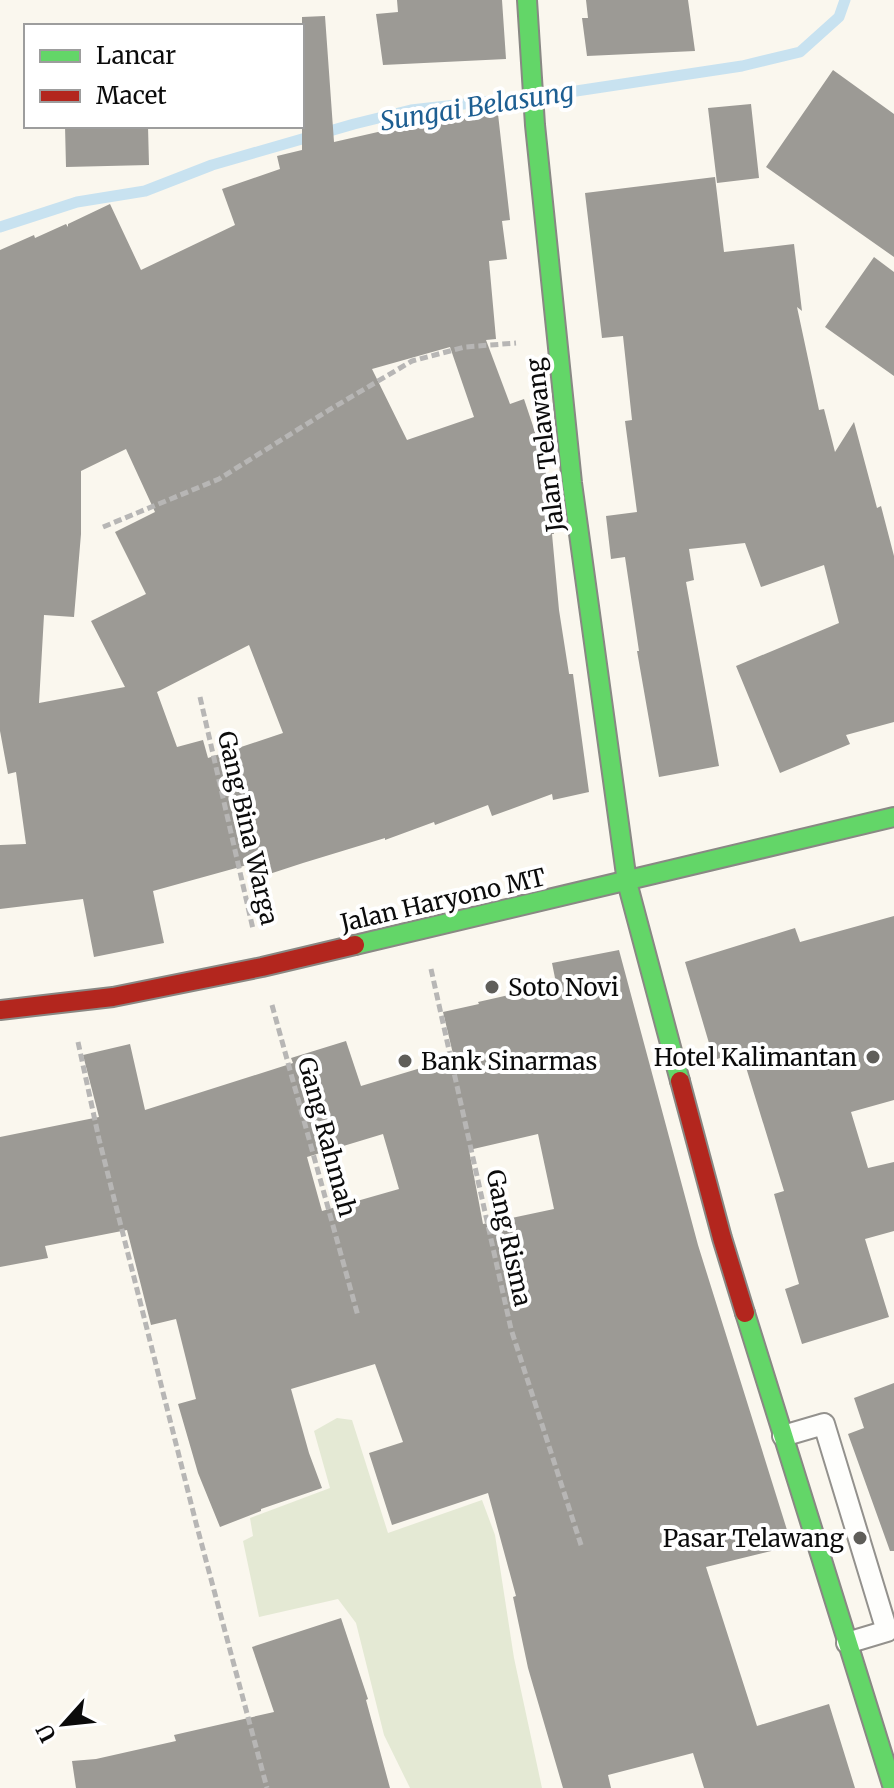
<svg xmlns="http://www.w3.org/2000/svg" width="894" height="1788" font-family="Merriweather,serif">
<rect width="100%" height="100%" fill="#faf7ee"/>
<path fill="#e4e9d4" d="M337 1418 352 1420 388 1533 482 1500 495 1535 514 1658 542 1788H410L384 1735 356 1623 338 1599 259 1617 243 1541 253 1536 250 1518 330 1488 314 1431Z"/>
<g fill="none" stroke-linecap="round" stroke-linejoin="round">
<path stroke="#c8e2f0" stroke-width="11" d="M543 96 742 66 800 52 839 17 845 0
M0 227 77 202 145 191 212 165 354 124 411 110 526 97"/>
</g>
<path fill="#9c9a95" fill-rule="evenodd" d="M397 0H502L506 59 383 65 376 14 398 12Z
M586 0H688L695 51 587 56 582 18H588Z
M325 16 334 142 391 129 390 127 498 114 510 220 502 221 507 259 489 261 496 339 486 340 510 404 524 399 544 459 554 534H552L559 610 569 674H573L589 792 553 800 552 794 492 816 488 805 435 825 434 822 385 840V838L303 863 251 880 247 865 153 891 164 943 94 957 83 899 0 909V845L26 844 16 772 8 774 0 731V250L34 235 35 238 66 224 68 227V224L110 204 141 270 235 225 222 189 280 169 277 156 302 150V17ZM450 347 474 417 407 440 372 369ZM126 449 155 512 115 532 146 594 91 621 125 687 39 703 44 615 74 617 81 534V471ZM249 645 283 733 208 758 203 740 177 747 157 692Z
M833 70 894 114V257L766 167Z
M751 104 759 178 717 183 708 108Z
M65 126H148L149 165 66 167Z
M715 177 724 252 794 244 802 311 797 307 819 410 824 409 835 452 854 422 877 508 881 506 894 556V722L846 735 850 744 780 773 736 666 839 623 824 565 761 587 745 543 689 549 694 580 686 582 719 766 659 777 637 651H639L625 557 611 559 606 516 637 512 625 421 632 420 623 336 602 338 585 193Z
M874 257 894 272V376L825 327Z
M894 916V1100L851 1112 868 1168 894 1162V1231L865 1239 889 1317 802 1344 785 1289 799 1284 774 1194 784 1191 741 1051 714 1060 685 962 795 928 800 942Z
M619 950 698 1245 792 1546 706 1567 757 1726 829 1704 855 1788H704L693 1753 608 1775 611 1788H563L528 1668 513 1597 516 1596 488 1493 392 1525 369 1453 403 1442 375 1364 291 1389 309 1453 322 1488 261 1509V1511L220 1527 198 1473 178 1404 196 1399 176 1319 151 1325 127 1230 45 1246 48 1258 0 1267V1137L99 1117 83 1055 130 1044 145 1110 293 1063 291 1058 346 1041 361 1086 454 1058 443 1012 479 1004 478 1002 513 994V992L556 983 552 963ZM383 1134 399 1189 322 1211 307 1157ZM538 1134 554 1209 483 1224 469 1150Z
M894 1383V1551H890L848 1434 864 1428 854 1398Z
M341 1618 368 1699 366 1700 390 1788H76L72 1761 96 1759 176 1741 174 1735 274 1712 252 1647Z"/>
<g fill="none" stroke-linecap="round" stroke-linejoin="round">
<defs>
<path id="lane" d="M783 1436 824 1424 887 1631 847 1643"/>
<path id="fast" d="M527 0 535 125 572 483 627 882 680 1081
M355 945 894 817
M745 1313 893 1788"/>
<path id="jam" d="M0 1010 113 997 262 967 355 945
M680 1081 722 1238 745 1313"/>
</defs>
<use href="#lane" stroke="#93918d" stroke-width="24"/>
<use href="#fast" stroke="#898884" stroke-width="22"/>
<use href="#jam" stroke="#898884" stroke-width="22"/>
<path stroke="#b7b6b5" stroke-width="5" stroke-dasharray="8 4" stroke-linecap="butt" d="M103 527 219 479 329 410 412 361 465 347 516 343
M200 697 253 929
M431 969 511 1329 582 1548
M272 1005 358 1316
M78 1042 99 1139 196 1523 267 1788"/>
<use href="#lane" stroke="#fefefc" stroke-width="20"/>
<use href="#fast" stroke="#63d668" stroke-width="18"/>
<use href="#jam" stroke="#b3261e" stroke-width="18"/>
</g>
<g fill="#5f5e5a" stroke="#fff" stroke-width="3">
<circle cx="492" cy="987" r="8"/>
<circle cx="873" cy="1057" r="8"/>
<circle cx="405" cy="1061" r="8"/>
<circle cx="860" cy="1538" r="8"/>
</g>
<g text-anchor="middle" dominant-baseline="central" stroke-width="8" stroke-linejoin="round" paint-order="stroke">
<g font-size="24" fill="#0b0b0b" stroke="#fff">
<text transform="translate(545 445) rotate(-97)">Jalan Telawang</text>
<text transform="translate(248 828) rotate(77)">Gang Bina Warga</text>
<text transform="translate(443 900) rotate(-13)">Jalan Haryono MT</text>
<text transform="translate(327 1137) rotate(75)">Gang Rahmah</text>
<text transform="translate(509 1238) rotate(78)">Gang Risma</text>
</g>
<g font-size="24" fill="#0b0b0b" stroke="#fff" text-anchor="start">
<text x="508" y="987">Soto Novi</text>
<text x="857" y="1057" text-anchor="end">Hotel Kalimantan</text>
<text x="421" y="1061">Bank Sinarmas</text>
<text x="844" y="1538" text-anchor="end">Pasar Telawang</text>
</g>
<g font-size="26" font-style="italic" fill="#1e5f92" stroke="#fff">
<text transform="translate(477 106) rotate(-9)">Sungai Belasung</text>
</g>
</g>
<rect x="24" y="24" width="280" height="104" fill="#ffffff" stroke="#9d9d9d" stroke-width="2"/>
<rect x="40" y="50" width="40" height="12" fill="#63d668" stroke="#9d9d9d" stroke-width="2"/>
<text x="96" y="64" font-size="24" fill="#0b0b0b">Lancar</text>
<rect x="40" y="90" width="40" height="12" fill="#b3261e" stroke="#9d9d9d" stroke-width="2"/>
<text x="96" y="104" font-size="24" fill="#0b0b0b">Macet</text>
<g transform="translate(64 1724) rotate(243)" stroke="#ffffff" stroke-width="6" paint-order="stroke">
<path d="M0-6L14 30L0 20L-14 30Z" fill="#0b0b0b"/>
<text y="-12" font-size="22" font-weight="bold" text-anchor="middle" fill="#0b0b0b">U</text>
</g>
</svg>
